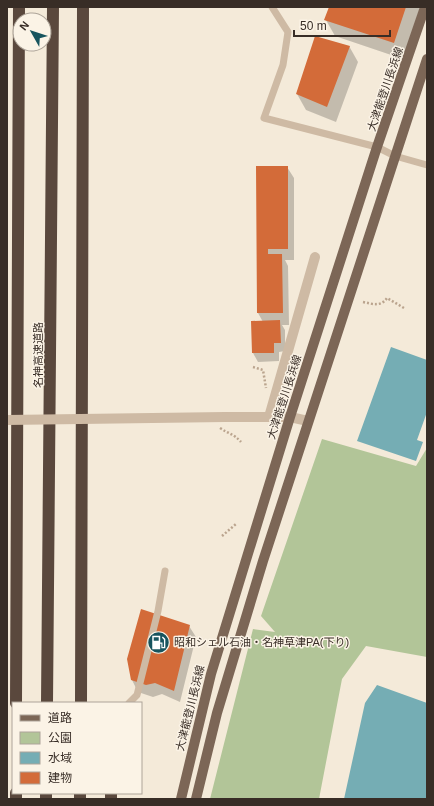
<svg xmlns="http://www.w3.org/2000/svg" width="434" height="806" font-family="Arial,'Noto Sans JP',sans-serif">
<rect width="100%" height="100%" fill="#f4ead9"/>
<path fill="#b2c598" d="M322 439 416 466 427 448V657L366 646 342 679 319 799H210L253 629 275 632 261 616Z"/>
<path fill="#75adb4" d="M391 347 427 360V412L417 440 423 442 416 461 357 441Z
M377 685 427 703V799H344L365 703Z"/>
<path fill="#0003" d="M330 7H420L403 59 335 36 326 20Z
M349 46 358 62 336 122 306 110 297 94Z
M257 167H287L294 178V260H285L288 266 289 325H282L285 330V351L279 352V361L258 362 253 353 252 322H263L258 313Z
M189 626 196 637 180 702 162 694 153 697 138 692 132 680Z"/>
<path fill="#d36b39" d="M329 7H406L394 43 324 20Z
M315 36 350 46 327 107 296 94Z
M256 166H288V249H268V254H282L283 313H257Z
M280 320 281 343H274V353H252L251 321Z
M141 609 190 625 174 691 155 683 146 685 131 680 127 659Z"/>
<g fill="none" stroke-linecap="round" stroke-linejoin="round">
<path stroke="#baa48e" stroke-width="2.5" stroke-dasharray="2 2" stroke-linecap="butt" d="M363 302C373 304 381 307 387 298L404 308
M253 367 263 370 266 388
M220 428C229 434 234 434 241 442
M222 536 236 524"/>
<path stroke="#cebaa4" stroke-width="7" d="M272 7 288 32 283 65 264 118 377 147 395 156 427 165
M129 703 137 695 158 611 165 571"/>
<path stroke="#cebaa4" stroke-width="10" d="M225 417H290L308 421
M269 417 315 257"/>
<path stroke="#7c6656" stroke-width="10" d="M181 799 211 674 290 417 377 147 425 7
M196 799 217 713 263 561 427 59"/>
<path stroke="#5a483d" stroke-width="12" d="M16 703 19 7
M47 703 53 7
M81 703 83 7
M16 799V793
M46 799V793
M80 799V793
M111 799V793"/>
<path stroke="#cebaa4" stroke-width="10" d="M7 420 225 417"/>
</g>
<defs>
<symbol id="fuel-disc" viewBox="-11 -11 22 22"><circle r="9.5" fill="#17545e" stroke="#fbf3e6"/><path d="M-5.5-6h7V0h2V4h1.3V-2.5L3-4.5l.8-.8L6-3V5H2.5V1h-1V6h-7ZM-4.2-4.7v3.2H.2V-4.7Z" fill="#fff"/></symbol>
</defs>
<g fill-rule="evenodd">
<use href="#fuel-disc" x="146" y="630" width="25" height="25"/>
</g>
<g text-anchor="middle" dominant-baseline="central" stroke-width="3" stroke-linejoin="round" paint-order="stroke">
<g font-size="11" fill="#382d26" stroke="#fbf3e6">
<text transform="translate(385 89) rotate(-71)">大津能登川長浜線</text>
<text transform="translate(38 355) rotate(-90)">名神高速道路</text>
<text transform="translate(284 397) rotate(-72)">大津能登川長浜線</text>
<text transform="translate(190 708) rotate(-76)">大津能登川長浜線</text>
</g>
<g font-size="11" fill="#382d26" stroke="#fbf3e6" text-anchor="start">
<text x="174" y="642">昭和シェル石油・名神草津PA(下り)</text>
</g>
</g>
<rect width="434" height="806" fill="none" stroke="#382d26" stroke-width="16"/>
<rect x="12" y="702" width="130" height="92" fill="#fbf3e6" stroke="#ada499"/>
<rect x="20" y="715" width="20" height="6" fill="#7c6656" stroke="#ada499"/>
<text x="48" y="722" font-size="12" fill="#382d26">道路</text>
<rect x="20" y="732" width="20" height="12" fill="#b2c598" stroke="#ada499"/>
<text x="48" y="742" font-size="12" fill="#382d26">公園</text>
<rect x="20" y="752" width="20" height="12" fill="#75adb4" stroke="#ada499"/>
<text x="48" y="762" font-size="12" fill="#382d26">水域</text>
<rect x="20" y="772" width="20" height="12" fill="#d36b39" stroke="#ada499"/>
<text x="48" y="782" font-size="12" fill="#382d26">建物</text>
<g transform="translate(32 32) rotate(309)"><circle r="19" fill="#fbf3e6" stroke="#ada499"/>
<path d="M0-3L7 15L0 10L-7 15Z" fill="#17545e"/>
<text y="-6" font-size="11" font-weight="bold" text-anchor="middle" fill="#382d26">N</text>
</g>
<path d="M294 30v6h96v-6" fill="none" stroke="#382d26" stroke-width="2"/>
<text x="300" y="30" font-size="12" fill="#382d26" stroke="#fbf3e6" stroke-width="3" paint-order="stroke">50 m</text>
</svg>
